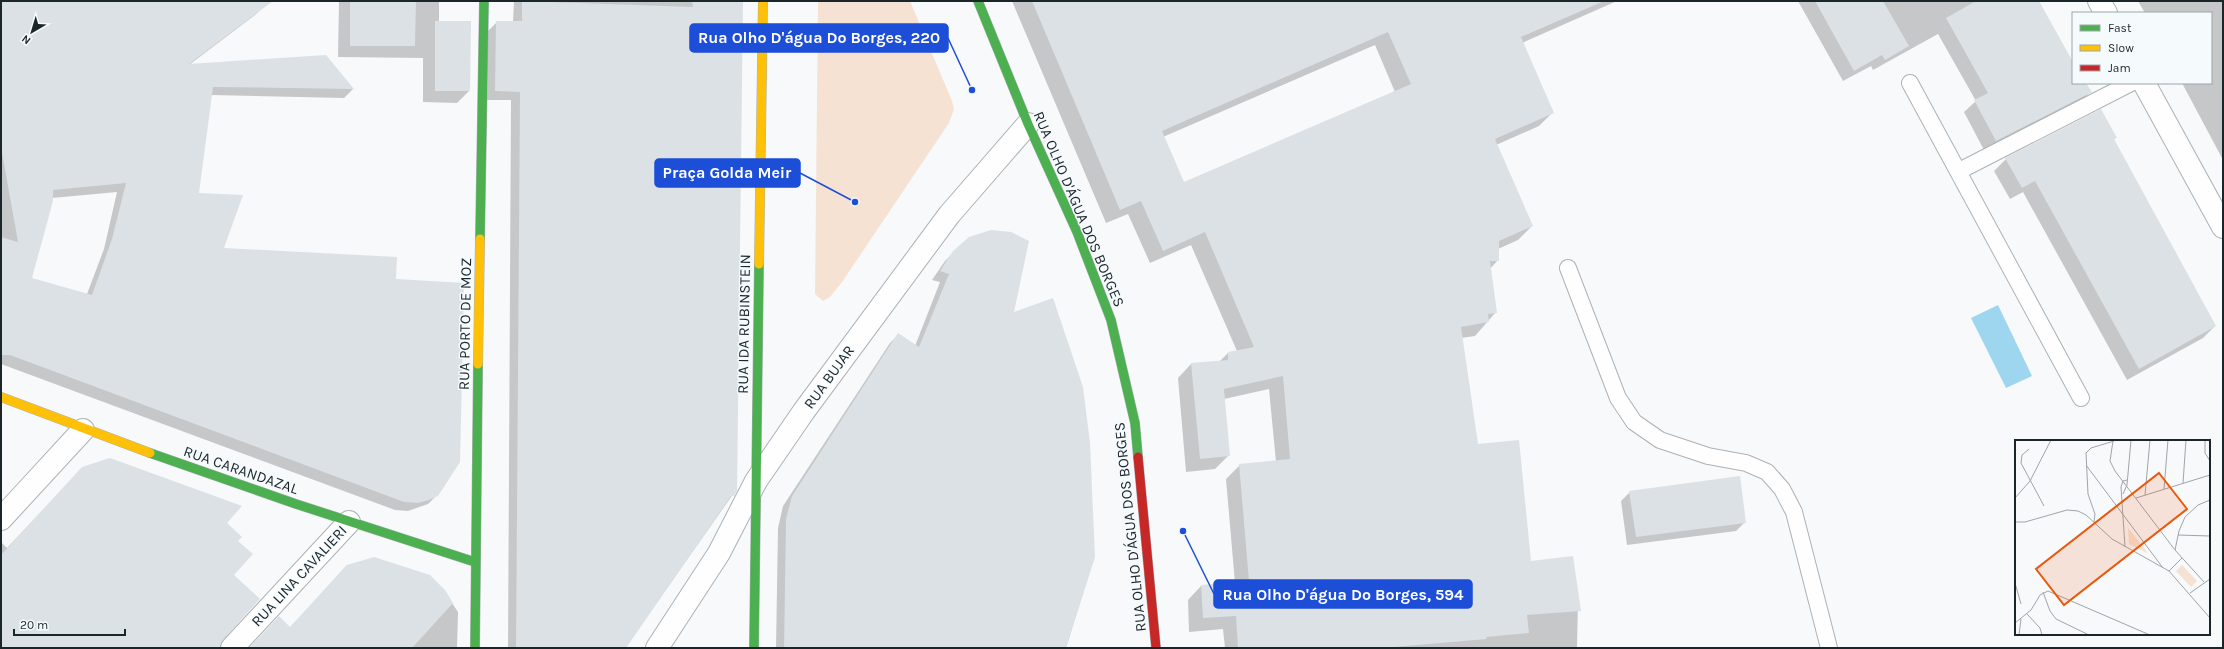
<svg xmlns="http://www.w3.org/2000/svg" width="2224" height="649" font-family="Karla,sans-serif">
<rect width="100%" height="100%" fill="#f7f9fb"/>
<path fill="#f6e2d2" d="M818 1H910L952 101 954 109 949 123 842 282 830 297 823 301 815 294Z"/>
<path fill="#9ed6ef" d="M1998 305 2032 376 2006 388 1971 318Z"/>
<path fill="#0003" fill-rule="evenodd" d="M1 1H261L264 6 255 15 189 65 326 56 353 89 344 98 211 95 198 193 222 249 395 280 437 495 428 504 408 511 395 510 1 364ZM117 192 104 249 87 294 30 279 52 198Z
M339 1H439V22L469 91 457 103 423 102V58L338 57Z
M514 1H742L736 490 625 648H508L511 100H487L488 31 497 22H513Z
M1012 1H1617L1522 43 1553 112 1539 126 1496 145 1532 226 1518 240 1498 249V260L1490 269 1496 312 1475 336 1461 338 1477 445 1530 562 1578 601 1577 648H1225L1223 629 1189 632 1188 600 1201 586 1235 583 1226 479 1240 465 1276 462 1269 389 1224 399 1229 455 1215 469 1186 472 1178 378 1191 364 1219 362 1228 353 1237 351 1191 245 1150 263 1128 214 1106 223ZM1375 45 1395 92 1183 184 1163 137Z
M1798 1H2037L2073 63V83H2085L2090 92 2079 103 1985 152 1964 112 1976 101 1938 34 1873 70 1871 66 1843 81Z
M2138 1H2223V160L2182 83H2211V13H2145Z
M2116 137 2113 140 2215 326 2203 338 2127 380 2023 192 2010 199 1994 171 2006 159Z
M954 252 1013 313 1094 557 1066 648H776L778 528 783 506 890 343 899 334 915 346 940 282 932 280 945 261Z
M73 478 225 523 237 541 232 575 259 599 219 644V648H1V542L7 548Z
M1630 492 1745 522 1736 531 1627 545 1621 501Z
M347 565 444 591 458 612 457 648H250L290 628Z"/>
<path fill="#dbe1e4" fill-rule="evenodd" d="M1 1H273L189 64 326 55 354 89 213 87 199 193 243 195 224 248 397 257 396 279 464 283 460 462 438 496 429 500 418 503 404 502 10 355H1V237L18 242 1 147ZM126 183 112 239 92 295 32 278 53 201V190Z
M350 1H416L415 46H350Z
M522 1 693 7 692 2 743 1 737 491 734 496H731L626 648H516L520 92 495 91 496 21H522Z
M1032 1H1604L1521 37 1554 113 1495 139 1533 226 1499 241V261H1490L1497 313 1488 314 1489 322 1461 327 1478 444 1519 440 1531 561 1573 556 1581 611 1527 615 1529 633 1486 637 1487 639 1383 648H1238L1236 616 1203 618 1201 585 1249 581 1239 464 1290 459 1283 376 1224 389 1230 456 1200 459 1191 363 1228 360V352L1254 347 1205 232 1163 251 1141 201 1120 210ZM1388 32 1411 84 1184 182 1162 131Z
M1815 1H1883L1909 46 1885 60 1882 55 1854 71Z
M1976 1H2039L2073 62V83H2086L2092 92 1996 141 1974 100 1988 93 1946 18Z
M435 21H471L470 91H435Z
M2101 109 2117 138 2114 139 2216 326 2139 369 2035 181 2022 188 2005 158Z
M991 230 1011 232 1029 241 1014 312 1053 298 1083 387 1090 443 1095 557 1066 648H784L786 519 792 496 898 333 919 347 949 274 940 271 953 251 969 237Z
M110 458 242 506 227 523 242 537 238 541 253 554 234 575 260 599 223 639 220 648H1V555L82 467Z
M1740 476 1746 523 1636 537 1629 491Z
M374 557 430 575 445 590 453 603 412 648H249L279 616 290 627 347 565Z"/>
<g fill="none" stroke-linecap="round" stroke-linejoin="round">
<defs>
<path id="lane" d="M1910 83 2081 398
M1959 171 2131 83
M1568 268 1618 398 1634 422 1660 440 1708 456 1746 463 1767 472 1782 489 1794 512 1829 648"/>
<path id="street" d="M2099 1 2106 13
M2144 83 2223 227
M1 519 83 430
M232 648 349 522
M657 648 719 553 756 481 804 411 949 215 1028 124"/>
<path id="fast" d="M978 1 1028 124 1077 232 1111 320 1135 423 1138 457
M480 239 484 1
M150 453 296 504 475 562
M475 648 478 364
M754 648 759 264"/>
<path id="slow" d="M759 264 763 1
M478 364 480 239
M1 397 150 453"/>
<path id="jam" d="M1138 457 1156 648"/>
</defs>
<use href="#lane" stroke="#acb2b6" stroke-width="18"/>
<use href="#street" stroke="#acb2b6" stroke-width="24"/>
<use href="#fast" stroke="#acb2b6" stroke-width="10"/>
<use href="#slow" stroke="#acb2b6" stroke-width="10"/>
<use href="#jam" stroke="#acb2b6" stroke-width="10"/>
<use href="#lane" stroke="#fefefe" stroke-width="16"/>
<use href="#street" stroke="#fefefe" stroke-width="22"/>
<use href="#fast" stroke="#4caf50" stroke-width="9"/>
<use href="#slow" stroke="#ffc107" stroke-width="9"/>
<use href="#jam" stroke="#c62828" stroke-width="9"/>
</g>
<g text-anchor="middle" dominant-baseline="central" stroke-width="3" stroke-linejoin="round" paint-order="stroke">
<g font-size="15" fill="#1b262b" stroke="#f5fafd">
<text transform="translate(1079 209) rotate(67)">RUA OLHO D'ÁGUA DOS BORGES</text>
<text transform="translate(465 324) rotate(-89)">RUA PORTO DE MOZ</text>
<text transform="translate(744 324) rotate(-89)">RUA IDA RUBINSTEIN</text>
<text transform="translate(829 377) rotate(-54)">RUA BUJAR</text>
<text transform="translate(241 470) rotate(19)">RUA CARANDAZAL</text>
<text transform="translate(1130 527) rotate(-96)">RUA OLHO D'ÁGUA DOS BORGES</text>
<text transform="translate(299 576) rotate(-47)">RUA LINA CAVALIERI</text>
</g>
</g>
<g transform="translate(2015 440)">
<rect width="195" height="195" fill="#f7f9fb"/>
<path d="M113 88 132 112V113L114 104ZM167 125 182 141 176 147 161 131Z" fill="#f6e2d2"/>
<path fill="none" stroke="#9fa5a8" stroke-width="1" d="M190 0V13L195 21M98 1 95 21 100 31 160 110 189 142M14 9 7 15 6 23 29 66M71 25 148 128M168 43 171 0M149 49 153 0M108 54 112 45 116 0M130 55 135 0M0 58 15 41 36 0M121 58 195 35M0 82H10L52 70 63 71 71 75 97 99 154 131 195 178M79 82 80 74 73 54 71 13 76 8 99 1M163 95 195 96M110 107 106 47 108 41 112 40M160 110 164 91 170 77 183 65 195 60M154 131 167 118M0 143 6 164M28 152 35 171 41 179 74 195M175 153 195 139M12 174 25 188 27 195M0 183 16 170 25 155 33 151 135 195M4 195 6 179"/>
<path fill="#e8590c" fill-opacity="0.15" stroke="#e8590c" stroke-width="2" d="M144 33 172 69 49 165 21 129Z"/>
<rect width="195" height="195" fill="none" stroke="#1b262b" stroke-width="2"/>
</g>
<path fill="none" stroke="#1d4ed8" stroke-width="1.5" d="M972 90L948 38M855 202L800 173M1183 531L1214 594"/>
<g fill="#1d4ed8" stroke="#f5fafd" stroke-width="1.5">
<circle cx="972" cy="90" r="4"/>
<circle cx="855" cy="202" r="4"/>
<circle cx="1183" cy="531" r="4"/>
</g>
<g fill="#1d4ed8" stroke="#1d4ed8" stroke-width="1.5">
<rect x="690" y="24" width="258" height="28" rx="4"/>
<rect x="655" y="159" width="145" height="28" rx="4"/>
<rect x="1214" y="580" width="258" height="28" rx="4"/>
</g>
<g font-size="16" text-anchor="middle" font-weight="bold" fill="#fff">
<text x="819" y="43">Rua Olho D'água Do Borges, 220</text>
<text x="727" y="178">Praça Golda Meir</text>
<text x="1343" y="600">Rua Olho D'água Do Borges, 594</text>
</g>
<rect width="2224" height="649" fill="none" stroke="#1b262b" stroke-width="4"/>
<rect x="2072" y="12" width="140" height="72" fill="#f5fafd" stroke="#9ea5a9"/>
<rect x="2080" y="25" width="20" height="6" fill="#4caf50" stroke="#9ea5a9"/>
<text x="2108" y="32" font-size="12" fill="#1b262b">Fast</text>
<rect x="2080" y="45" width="20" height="6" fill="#ffc107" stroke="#9ea5a9"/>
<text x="2108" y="52" font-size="12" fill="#1b262b">Slow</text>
<rect x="2080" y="65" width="20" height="6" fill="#c62828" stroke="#9ea5a9"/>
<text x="2108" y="72" font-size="12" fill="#1b262b">Jam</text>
<g transform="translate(32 32) rotate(218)" stroke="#f5fafd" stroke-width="3" paint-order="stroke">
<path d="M0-3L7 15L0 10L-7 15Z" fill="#1b262b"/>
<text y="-6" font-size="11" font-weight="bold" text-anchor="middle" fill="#1b262b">N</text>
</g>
<path d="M14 629v6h111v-6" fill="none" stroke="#1b262b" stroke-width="2"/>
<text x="20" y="629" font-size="12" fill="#1b262b" stroke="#f5fafd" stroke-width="3" paint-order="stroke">20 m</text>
</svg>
